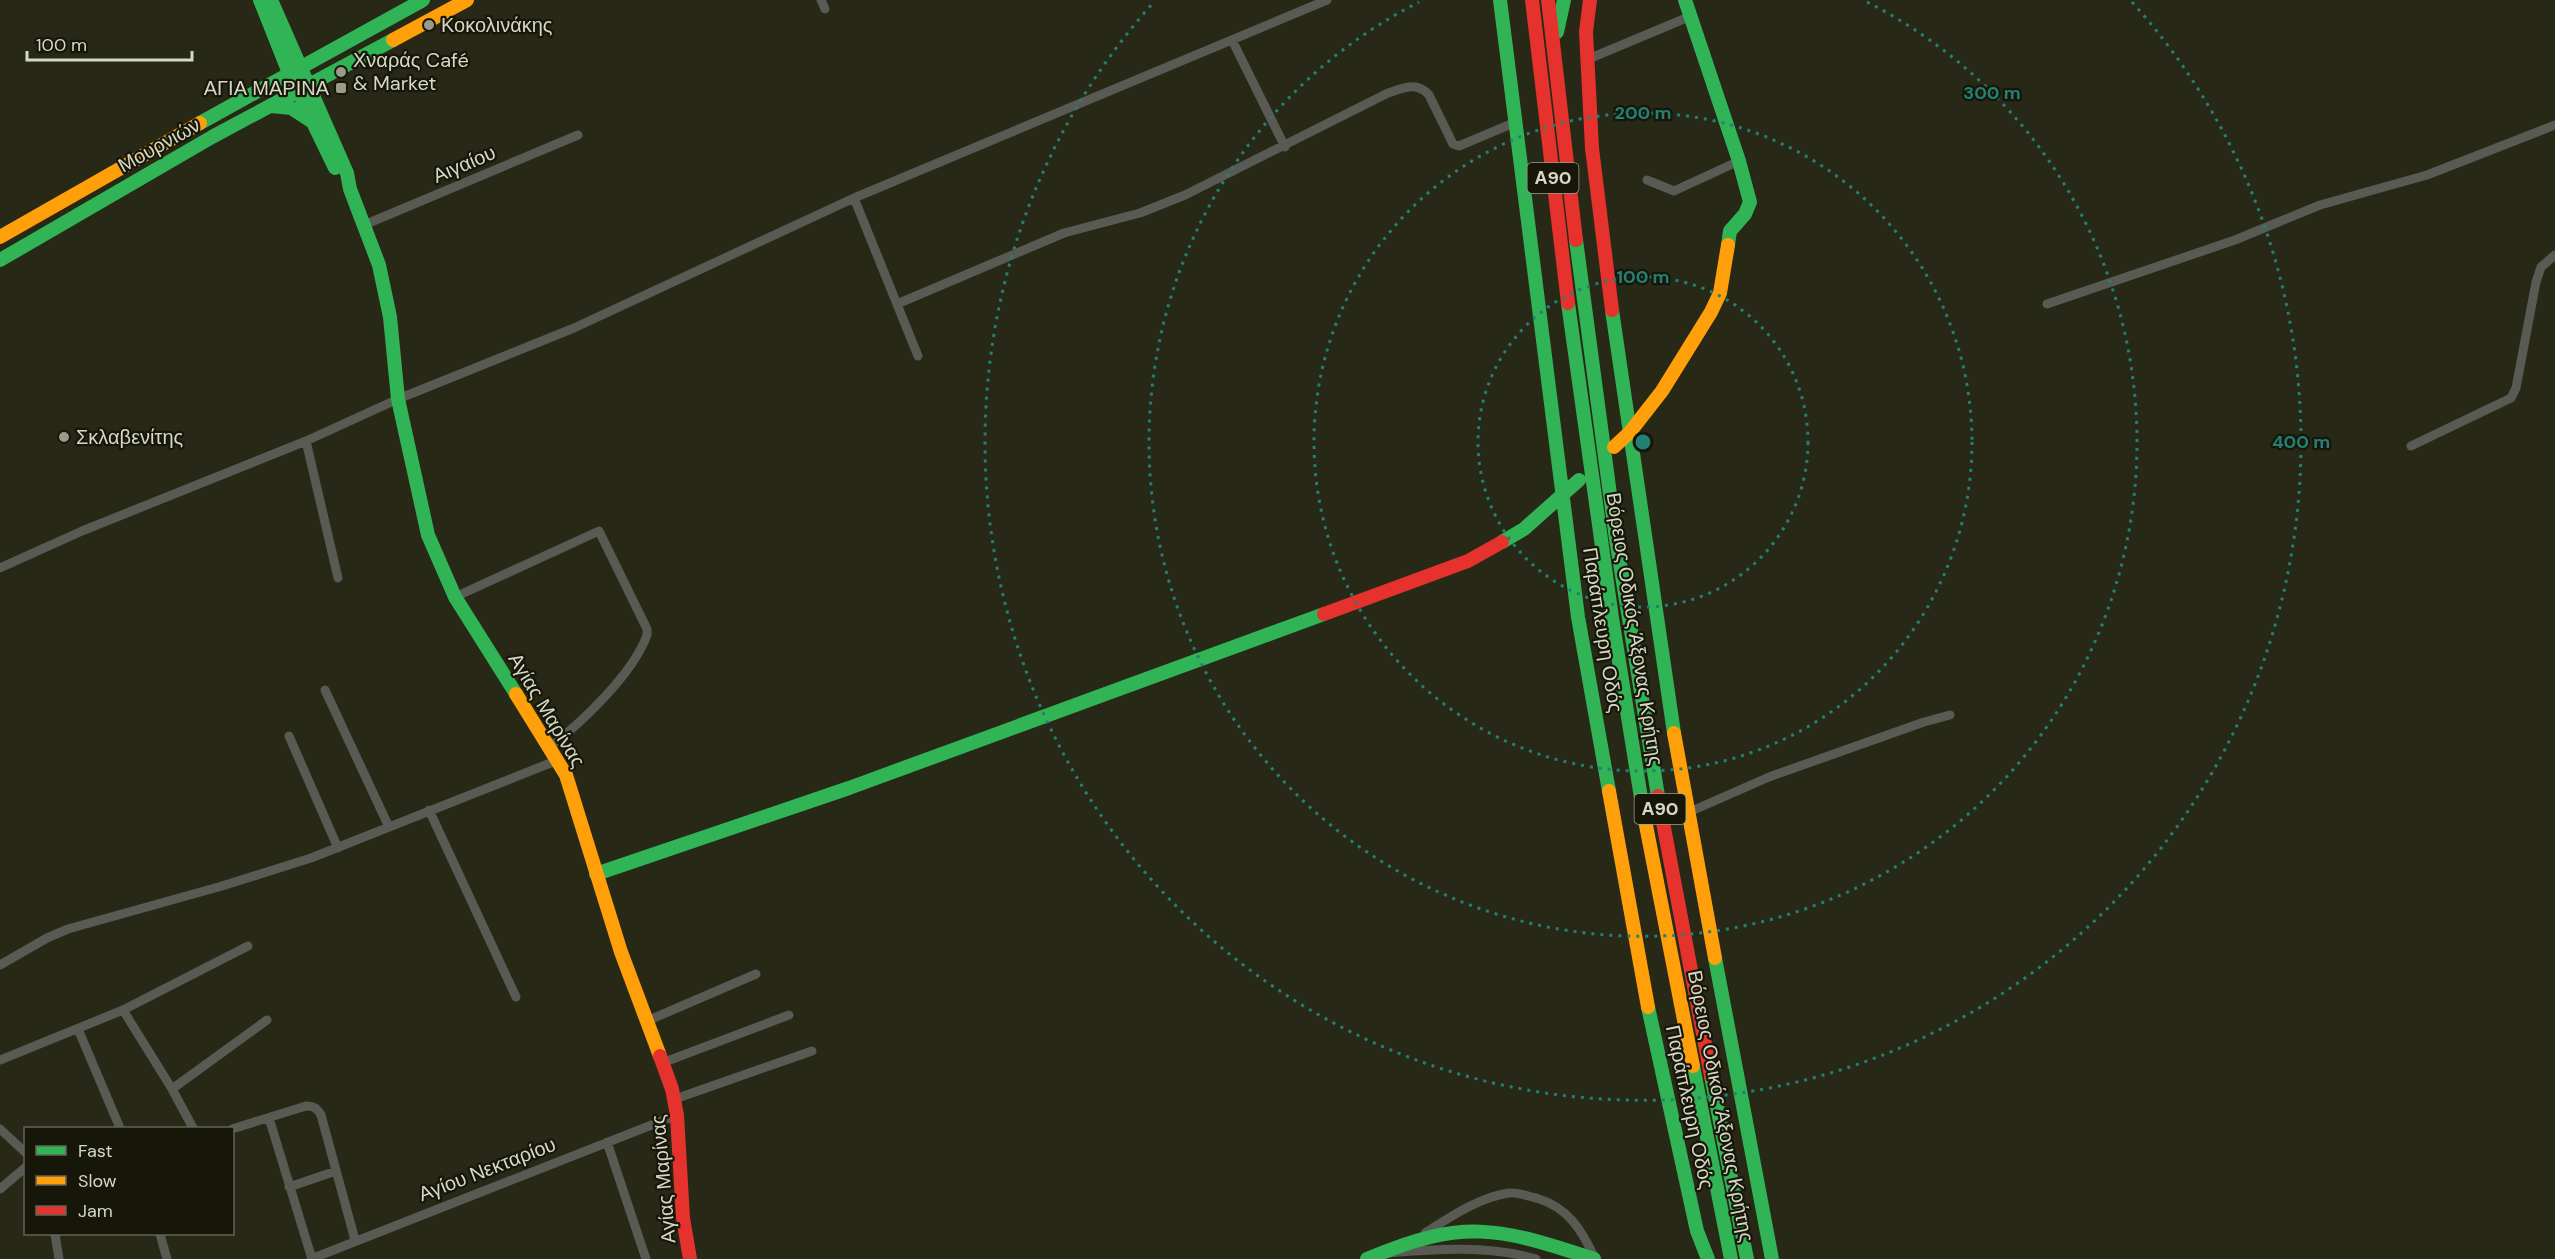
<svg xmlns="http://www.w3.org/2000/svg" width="2555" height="1259" font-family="'DM Sans',sans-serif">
<rect width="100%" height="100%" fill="#272816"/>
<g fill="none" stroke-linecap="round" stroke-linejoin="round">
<path stroke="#595a53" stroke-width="9" d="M821 0 825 9
M1232 40 1285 147
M1586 60 1691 16
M1647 180 1674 191 1739 161
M854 198 918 356
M364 225 578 135
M897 304 1064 233 1140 213 1185 195 1388 93C1403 88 1417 81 1429 95L1453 144 1459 146 1516 122
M2047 304 2235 240 2320 205 2427 175 2555 125
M306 441 338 578
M2411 446 2511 398 2516 388 2536 282 2541 267 2555 255
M0 568 82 531 306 441 398 399 574 328 854 198 1327 0
M455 597 599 531 647 629V635C633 674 582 722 550 747
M325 690 389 827
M289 736 338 848
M429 810 516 997
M1687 813 1769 777 1924 722 1950 715
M0 965 47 938 68 929 222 886 311 858 558 760
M123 1010 172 1089 193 1128
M647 1021 756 974
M78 1029 120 1128
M0 1060 123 1010 248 946
M662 1063 789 1015
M172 1089 267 1020
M675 1099 812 1051
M269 1118 312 1259
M0 1129 26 1153
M232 1129 306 1106C314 1106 317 1108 321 1115L355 1240
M607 1142 646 1259
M289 1187 336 1171
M0 1189 26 1167
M1425 1233C1449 1218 1479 1197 1509 1193 1518 1192 1527 1196 1536 1198 1568 1207 1582 1230 1595 1259
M55 1234 59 1259
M160 1234 167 1259
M1388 1253C1436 1249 1489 1245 1536 1259
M311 1259 677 1115"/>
<path stroke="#30b455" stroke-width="14" d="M260 0 289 73 335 168
M271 0 347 173 350 189 379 265 390 317 398 399 428 535 455 597 516 694
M1500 0 1578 617 1609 791
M1685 0 1739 161 1750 202 1745 214 1730 231 1728 245
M1557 32 1564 0
M271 106 291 108 311 121
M200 123 423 0
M1576 240 1616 539 1658 796
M0 260 212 137 393 40
M1568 303 1612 618 1643 810
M1612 310 1674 733
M1502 542 1524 529 1579 480
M596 874 849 788 1324 614
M1715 958 1772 1259
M1648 1007 1697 1231 1708 1259
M1693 1066 1731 1259
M1711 1076 1747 1259
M1367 1259C1463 1218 1498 1227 1594 1259"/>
<path stroke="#ff9f0a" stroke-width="14" d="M393 40 467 0
M0 237 200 123
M1614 447 1630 432 1662 391 1711 312 1720 293 1728 245
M516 694 566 775 621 952 660 1056
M1674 733 1715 958
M1609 791 1648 1007
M1643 810 1693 1066"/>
<path stroke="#e5322d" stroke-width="14" d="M1532 0 1568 303
M1548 0 1576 240
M1590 0 1586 32 1592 148 1612 310
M1324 614 1468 561 1502 542
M1658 796 1711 1076
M660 1056 672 1089 677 1115 683 1218 690 1259"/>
</g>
<g fill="none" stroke="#238077" stroke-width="3" stroke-dasharray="3 6">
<circle cx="1643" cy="442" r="165"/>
<circle cx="1643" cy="442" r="329"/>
<path d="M1867 2A494 494 0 1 1 1419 2"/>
<path d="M2132 2A658 658 0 1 1 1154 2"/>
</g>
<g fill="#999a88" stroke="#161709" stroke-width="2">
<circle cx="429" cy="25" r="6"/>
<circle cx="341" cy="72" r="6"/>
<rect x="335" y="82" width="12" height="12" rx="3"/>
<circle cx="64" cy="437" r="6"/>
</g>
<g text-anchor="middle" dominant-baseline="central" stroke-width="4.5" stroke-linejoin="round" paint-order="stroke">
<g fill="#161709" stroke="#9c9e8d" stroke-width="1.5">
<rect x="1527.5" y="163" width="51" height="30" rx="4.5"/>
<rect x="1634.5" y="794" width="51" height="30" rx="4.5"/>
</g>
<g font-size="18" font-weight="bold" fill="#d6d8c5">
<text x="1553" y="178">Α90</text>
<text x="1660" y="809">Α90</text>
</g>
<g font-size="20" fill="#d6d8c5" stroke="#161709" text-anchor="start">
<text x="441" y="25">Κοκολινάκης</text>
<text x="353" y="60">Χναράς Café<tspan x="353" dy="23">&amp; Market</tspan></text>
<text x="329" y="88" text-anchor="end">ΑΓΙΑ ΜΑΡΙΝΑ</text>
<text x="76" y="437">Σκλαβενίτης</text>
</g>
<g font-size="20" fill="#d6d8c5" stroke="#161709">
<text transform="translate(159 145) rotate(-29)">Μουρνιών</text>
<text transform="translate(464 164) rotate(-23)">Αιγαίου</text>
<text transform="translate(1635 629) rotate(81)">Βόρειος Οδικός Άξονας Κρήτης</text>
<text transform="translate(1603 630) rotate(81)">Παράπλευρη Οδός</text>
<text transform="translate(547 710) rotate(59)">Αγίας Μαρίνας</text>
<text transform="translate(1721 1106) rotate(79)">Βόρειος Οδικός Άξονας Κρήτης</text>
<text transform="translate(1690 1107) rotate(78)">Παράπλευρη Οδός</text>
<text transform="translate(487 1169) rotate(-21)">Αγίου Νεκταρίου</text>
<text transform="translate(663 1179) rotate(-95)">Αγίας Μαρίνας</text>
</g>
</g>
<circle cx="1643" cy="442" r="9" fill="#238077" stroke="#161709" stroke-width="3"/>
<g font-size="18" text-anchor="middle" font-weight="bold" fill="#238077" stroke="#161709" stroke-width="4.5" stroke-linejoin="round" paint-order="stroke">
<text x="1992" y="99">300 m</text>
<text x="1643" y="119">200 m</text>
<text x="1643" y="283">100 m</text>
<text x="2301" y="448">400 m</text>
</g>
<rect x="24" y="1127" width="210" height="108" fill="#161709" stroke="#636454" stroke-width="1.5"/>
<rect x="36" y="1146" width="30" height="9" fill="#30b455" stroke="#636454" stroke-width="1.5"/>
<text x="78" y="1157" font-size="18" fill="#d6d8c5">Fast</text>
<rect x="36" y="1176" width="30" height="9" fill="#ff9f0a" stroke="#636454" stroke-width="1.5"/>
<text x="78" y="1187" font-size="18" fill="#d6d8c5">Slow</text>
<rect x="36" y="1206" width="30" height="9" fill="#e5322d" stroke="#636454" stroke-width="1.5"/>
<text x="78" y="1217" font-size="18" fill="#d6d8c5">Jam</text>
<path d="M27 51v9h165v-9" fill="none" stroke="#d6d8c5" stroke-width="3"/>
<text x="36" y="51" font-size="18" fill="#d6d8c5" stroke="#161709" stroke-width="4.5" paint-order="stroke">100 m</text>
</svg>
